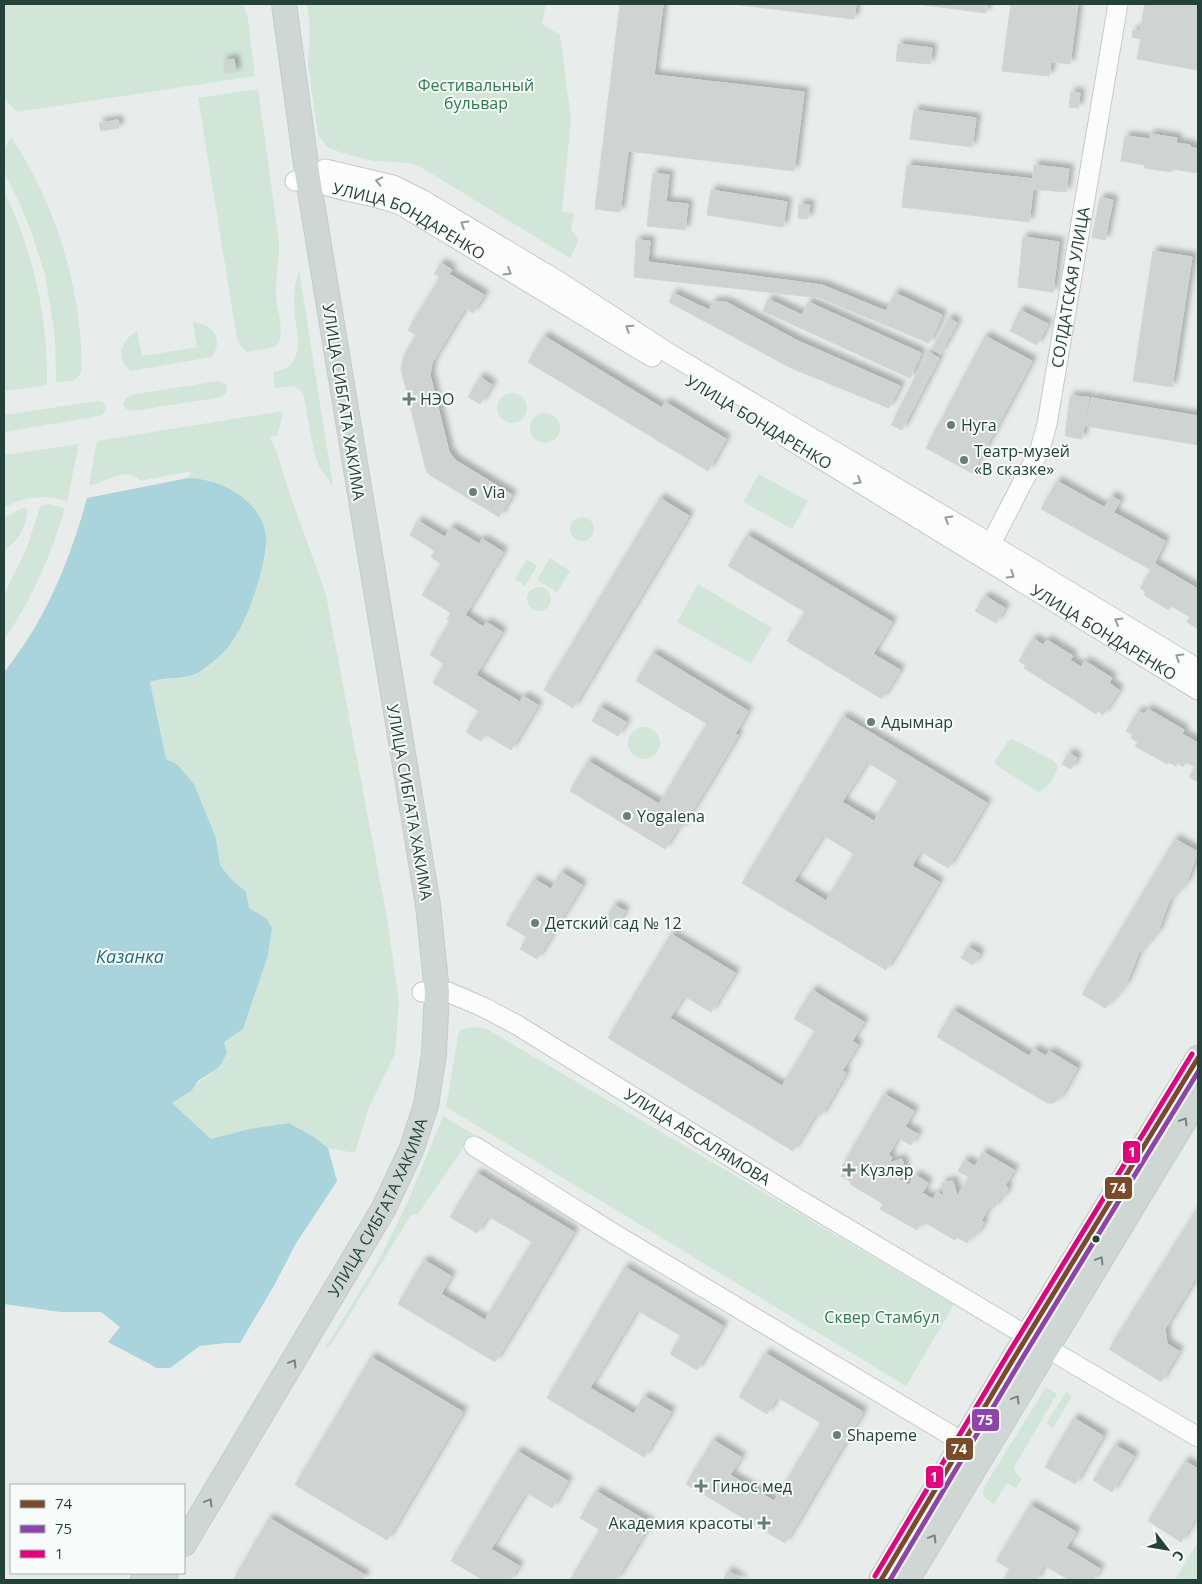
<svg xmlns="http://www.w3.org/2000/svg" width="1202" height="1584" font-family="'Open Sans',sans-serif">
<defs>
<filter id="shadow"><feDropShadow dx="4.5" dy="-4.5" stdDeviation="2.5" flood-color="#0004"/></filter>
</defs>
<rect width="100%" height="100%" fill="#e8edeb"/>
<path fill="#d1e6d8" d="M4 4H242L247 13 255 76 17 112 4 98Z
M307 4H546L542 24 560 35 571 119 562 211 574 214 571 230C583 239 575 248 570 258L419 166 410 163 374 161 342 153 327 147 318 135 308 66 310 30Z
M258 89 279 241C280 260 275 279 276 297 277 312 287 335 275 347L247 352 241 347 237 338 198 98Z
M11 137C48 193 71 256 79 323 81 340 82 357 81 373L75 380 56 383 55 337 45 275 31 231 19 202 4 172V149Z
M4 191C34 253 48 317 47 385L7 391 4 390Z
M299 270 333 486 319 466 314 452 303 393 294 386 275 388 273 372C310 367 295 329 294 304 293 292 296 281 299 270Z
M193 322C213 323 225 341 211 357L131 371C114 358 121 340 137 331L142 356 197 347Z
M218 381 224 383C229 388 227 393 222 397L133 411 126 409 123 404 125 399 130 395Z
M497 408a15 15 0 1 1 30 0a15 15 0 1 1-30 0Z
M97 401 103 402 106 407 104 413 100 416 4 432V415Z
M283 411 278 435 270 437C279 454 282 471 288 488 300 524 314 559 326 595L388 923 399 1002 395 1054 369 1107 355 1153 328 1148 314 1137 289 1123 249 1129 211 1139 172 1103C189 1092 202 1079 219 1067L224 1042 243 1029 254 994 267 919 249 908 245 892 231 879 220 865 216 838 194 784 177 764 166 759 150 682C163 678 178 680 192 676 208 671 229 647 238 634L256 512C237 492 217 478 188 478L192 471 140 481C127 464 105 484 89 485L97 441Z
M530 428a15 15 0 1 1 30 0a15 15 0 1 1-30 0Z
M79 444 67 501C45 494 24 496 4 508V455Z
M759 474 808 501 792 529 743 502Z
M48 504 65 508C51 556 32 599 4 640V595L27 547 40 507Z
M22 508H26L28 511C24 531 20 538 4 551V518Z
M570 529a12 12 0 1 1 24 0a12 12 0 1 1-24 0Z
M550 558 570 571 557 592 537 580Z
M527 559 537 566 525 586 515 579Z
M698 584 772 628 751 664 677 622Z
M527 599a12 12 0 1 1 24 0a12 12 0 1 1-24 0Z
M628 743a16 16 0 1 1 32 0a16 16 0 1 1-32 0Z
M1012 739 1054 761C1056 764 1058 765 1057 769 1056 776 1045 791 1038 792L996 765 995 761 1008 741Z
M474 1027 487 1029 954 1305 906 1386 446 1107 458 1035 461 1029Z
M443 1116 473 1134 418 1214 411 1215 333 1342 324 1350 379 1260 408 1201Z
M1046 1387 1057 1394 1014 1467 1015 1472 1022 1479 1016 1488 1007 1483 994 1504 984 1497 983 1492 984 1487Z
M1066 1392 1072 1396 1053 1428 1046 1424Z
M1198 1542V1580H1175Z"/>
<path fill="#a9d4db" d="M188 478C221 478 264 502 266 538 267 563 248 619 234 639 226 651 213 663 201 671 187 681 166 676 150 682L166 759 177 764 194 784 216 838 220 865 231 879 246 892 249 908 267 919 272 928 268 955 243 1029 224 1042 227 1053 219 1067 198 1081 192 1090 172 1103 211 1139 249 1129 289 1123 314 1137 328 1148 337 1181 295 1245 275 1284 240 1343H227L200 1346 170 1368H157L108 1342 120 1327 101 1312H61L4 1304V672C45 622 70 560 87 498Z"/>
<path fill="#cfd4d2" stroke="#d1d6d4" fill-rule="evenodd" filter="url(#shadow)" d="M620 4H663L654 75 804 92 794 171 628 151 620 212 595 209Z
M732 4H856L854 19Z
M917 4H987L986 13Z
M1011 4H1078L1070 64 1051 62 1049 76 1002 71Z
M1145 4H1198L1197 70 1137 59 1141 39 1132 37 1133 30 1140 31Z
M898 44 932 48 930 64 896 61Z
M234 59 236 72 225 74 223 61Z
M1071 92 1080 93 1078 108 1069 107Z
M914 110 976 118 972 147 910 139Z
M118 120 119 128 101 131 99 123Z
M1150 134 1177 138 1176 143 1190 145V147L1198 149V173L1172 169V172L1144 168 1145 165 1121 161 1125 136 1150 139Z
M907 165 1033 179 1034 165 1069 169 1066 192 1033 189 1029 222 902 207Z
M653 173 669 175 666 202 688 204 685 230 647 226Z
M711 190 787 202 783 227 707 215Z
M1100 198 1113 200 1105 240 1092 237Z
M799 204 810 205 808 219 798 218Z
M1023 237 1059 242 1053 292 1018 287Z
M636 240 650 241 648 262 822 285 820 298 634 277Z
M1153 251 1192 257 1172 387 1133 381Z
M441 263 452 270 449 274 484 295 473 313 465 308 432 363 430 375 449 452 455 460 512 495 499 517 430 475 426 470 401 369 403 358 416 335 408 330 440 277 434 274Z
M822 285 886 311 935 331 929 343 820 298Z
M673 293 709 310 713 302H726L798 341 900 386 889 408 791 368 669 302Z
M895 293 942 315 935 331 886 311Z
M768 299 802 315 808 302 921 353 910 378 763 311Z
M1020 310 1048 324 1037 345 1010 331Z
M949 318 957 323 940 354 932 349Z
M544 336 662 408 665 402 726 439 708 471 528 362Z
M985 336 1032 361 972 473 926 448Z
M928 352 939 358 902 430 891 425Z
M480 377 492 385 480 404 468 397Z
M1070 396 1089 397 1082 439 1065 436Z
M1091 398 1198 416V445L1086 426Z
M1057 481 1165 541 1151 570 1041 509Z
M1111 496 1120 501 1113 513 1105 507Z
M660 498 689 516 573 708 544 690Z
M418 521 445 537 451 527 479 544 482 539 503 552 465 615 483 627 486 622 502 632 476 675 520 702 523 696 538 705 511 750 485 734 481 741 466 732 479 711 433 683 444 664 430 655 450 621 447 619 451 613 422 595 441 564 431 557 435 551 410 535Z
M747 535 892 622 873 654 900 670 882 699 787 641 805 612 728 566Z
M1155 564 1198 589V629L1187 622 1190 617 1171 606 1169 610 1144 595 1146 592 1140 588Z
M985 596 1005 608 996 623 975 611Z
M1033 638 1043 645 1047 640 1073 656 1070 660 1081 667 1085 661 1112 678 1109 683 1119 690 1103 715 1098 711 1096 714 1024 668 1026 666 1019 661Z
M653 653 748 711 735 734 738 735 710 782 681 829 678 827 665 849 570 791 588 761 659 804 697 740 707 724 636 681Z
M600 707 626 722 618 736 592 721Z
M1148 709 1184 730 1182 734 1198 743V782L1189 777 1195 767 1186 762 1183 767 1177 763 1176 766 1168 762 1167 764 1135 746 1138 742 1131 738 1133 735 1126 731 1138 711 1144 714Z
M843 716 987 803 948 868 920 851 912 866 939 882 886 970 742 883ZM867 762 898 781 874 821 842 802ZM823 835 854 854 826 901 794 881Z
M1069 753 1077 758 1071 769 1062 764Z
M1175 839 1198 852 1186 883 1169 901 1158 931 1138 954 1126 984 1105 1008 1082 994Z
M561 872 582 885 537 959 520 949 527 937 506 925 534 879 551 889Z
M614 905 625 911 614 929 603 923Z
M671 934 735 973 711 1012 684 996 670 1018 782 1086 815 1031 794 1019 812 990 864 1022 852 1041 858 1045 842 1071 846 1073 821 1116 816 1113 793 1151 608 1038Z
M968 947 980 954 973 965 961 958Z
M953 1010 1029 1056 1034 1049 1046 1056 1049 1051 1077 1068 1060 1098 1053 1103H1047L937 1037Z
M884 1094 914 1111 905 1127 918 1134 911 1145 898 1138 888 1155 892 1157 889 1163 902 1159 905 1171 891 1175 909 1185 915 1175 922 1179 928 1183 922 1193 933 1199 937 1192 945 1197 941 1183 953 1181 957 1196 969 1177 958 1171 965 1160 975 1166 983 1152 1014 1170 1005 1186 1008 1188 1002 1199 1000 1197 994 1208 990 1205 981 1221 984 1222 975 1237 972 1235 967 1243 957 1237 955 1240 922 1221 917 1230 880 1209 883 1204 850 1184 851 1182 841 1176 846 1168 842 1166Z
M477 1173 574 1232 495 1362 398 1304 424 1260 451 1276 441 1294 485 1320 532 1242 488 1216 477 1233 450 1217Z
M1198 1207V1274L1165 1329 1167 1344 1179 1351 1161 1382 1109 1349Z
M625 1267 723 1326 697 1370 670 1354 681 1336 637 1310 590 1388 634 1414 644 1396 671 1412 644 1457 547 1398Z
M765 1353 863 1412 785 1543 686 1484 713 1440 741 1457 730 1475 774 1501 821 1423 777 1397 767 1414 739 1397Z
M371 1357 463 1412 387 1540 295 1485Z
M1074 1418 1103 1436 1075 1484 1045 1467Z
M1115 1445 1134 1456 1112 1492 1093 1480Z
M517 1451 568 1481 552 1508 526 1492 491 1549 519 1566 510 1580H483L451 1561Z
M1185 1461 1198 1469V1514L1181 1542 1148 1521Z
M596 1491 616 1503 600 1530 580 1518Z
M616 1503 650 1523 616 1580H570Z
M1030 1505 1076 1532 1066 1548 1100 1569 1093 1580H1069L1044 1565 1036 1580H1003L1010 1569 996 1561Z
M269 1518 365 1575 362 1580H233Z
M728 1571 736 1576 743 1580H723Z"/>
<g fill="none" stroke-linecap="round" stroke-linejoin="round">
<defs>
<g id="minor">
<path id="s1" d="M308 179C338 193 373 193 404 207L652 357"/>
<path d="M295 181 308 179 325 169 393 185 423 200 560 282 670 354 961 526 1198 669"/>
<path id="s2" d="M785 437 1198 690"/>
<path id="s3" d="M985 555 1040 449 1047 424 1118 4"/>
<path id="s4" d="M422 992H448L483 1007 517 1025 798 1199 1047 1348 1198 1437"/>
<path d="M474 1146 616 1235 964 1443"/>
</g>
<g id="major">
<path id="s5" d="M184 1544 384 1208 412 1148 426 1105 434 1054 437 992 428 905 308 179 284 4"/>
<path d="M143 1580 148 1573"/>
<path d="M162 1580 166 1573"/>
<path d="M881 1580 1014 1358 1198 1058"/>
<path d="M907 1580 1198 1098"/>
</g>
</defs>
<use href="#minor" stroke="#c5cac8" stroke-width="21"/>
<use href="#major" stroke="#c3ccc9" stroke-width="26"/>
<use href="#minor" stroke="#fcfcfc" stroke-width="19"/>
<use href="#major" stroke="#cfd7d5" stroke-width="24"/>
<defs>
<path id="bus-1" d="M881 1580 1014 1358 1198 1058"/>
<path id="bus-2" d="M890 1580 1020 1362 1198 1072"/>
<path id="bus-3" d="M875 1576 1008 1354 1192 1054"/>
</defs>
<use href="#bus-1" stroke="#f7fbf9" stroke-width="9"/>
<use href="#bus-2" stroke="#f7fbf9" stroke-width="9"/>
<use href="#bus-3" stroke="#f7fbf9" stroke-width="9"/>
<use href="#bus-1" stroke="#7a4b2a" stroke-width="5"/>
<use href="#bus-2" stroke="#8e44ad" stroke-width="5"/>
<use href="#bus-3" stroke="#e5007d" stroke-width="5"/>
</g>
<defs><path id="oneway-chevron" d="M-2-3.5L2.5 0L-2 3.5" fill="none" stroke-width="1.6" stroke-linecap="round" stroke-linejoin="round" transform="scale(1.25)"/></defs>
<g stroke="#909f9b">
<use href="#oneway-chevron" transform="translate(379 181) rotate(-167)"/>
<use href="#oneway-chevron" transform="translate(464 224) rotate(-149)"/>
<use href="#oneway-chevron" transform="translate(508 272) rotate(31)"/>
<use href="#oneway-chevron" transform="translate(629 328) rotate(-147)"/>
<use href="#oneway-chevron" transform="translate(858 481) rotate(31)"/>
<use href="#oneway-chevron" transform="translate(948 519) rotate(-150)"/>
<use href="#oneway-chevron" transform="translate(1011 575) rotate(32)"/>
<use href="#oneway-chevron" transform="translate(1118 621) rotate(-149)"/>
<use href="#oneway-chevron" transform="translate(1179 657) rotate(-148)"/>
</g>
<g stroke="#718580">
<use href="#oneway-chevron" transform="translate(1184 1121) rotate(-59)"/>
<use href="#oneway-chevron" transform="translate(1100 1260) rotate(-59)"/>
<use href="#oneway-chevron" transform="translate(293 1363) rotate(-59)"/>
<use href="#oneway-chevron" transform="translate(1016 1399) rotate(-59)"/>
<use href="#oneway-chevron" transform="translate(209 1502) rotate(-59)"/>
<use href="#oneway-chevron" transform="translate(933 1538) rotate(-59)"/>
</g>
<g fill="#697e78" stroke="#f7fbf9" stroke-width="2">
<path d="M406.5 391.5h5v5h5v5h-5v5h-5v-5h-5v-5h5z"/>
<circle cx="951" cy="425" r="5"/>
<circle cx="964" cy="460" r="5"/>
<circle cx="473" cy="492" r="5"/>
<circle cx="871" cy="722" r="5"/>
<circle cx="627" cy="816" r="5"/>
<circle cx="535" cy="923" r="5"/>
<path d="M846.5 1162.5h5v5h5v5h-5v5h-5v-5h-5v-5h5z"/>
<circle cx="837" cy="1435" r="5"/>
<path d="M698.5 1478.5h5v5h5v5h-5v5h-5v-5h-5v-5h5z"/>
<path d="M761.5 1515.5h5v5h5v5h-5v5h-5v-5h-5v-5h5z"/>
</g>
<circle fill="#24423a" stroke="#f7fbf9" stroke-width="2" cx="1096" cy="1239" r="4.5"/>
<g text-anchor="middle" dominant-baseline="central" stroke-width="4" stroke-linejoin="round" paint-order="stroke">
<g font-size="16" fill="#2d7a4b" stroke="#f7fbf9">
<text x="476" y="85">Фестивальный<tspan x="476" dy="18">бульвар</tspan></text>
<text x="882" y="1317">Сквер Стамбул</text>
</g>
<g font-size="16" fill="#24423a" stroke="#f7fbf9">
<text stroke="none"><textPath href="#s1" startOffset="110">УЛИЦА БОНДАРЕНКО</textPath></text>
<text stroke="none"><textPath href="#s3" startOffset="284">СОЛДАТСКАЯ УЛИЦА</textPath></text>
<text transform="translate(344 402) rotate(81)">УЛИЦА СИБГАТА ХАКИМА</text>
<text transform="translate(759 422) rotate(31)">УЛИЦА БОНДАРЕНКО</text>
<text stroke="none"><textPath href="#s2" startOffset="374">УЛИЦА БОНДАРЕНКО</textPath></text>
<text transform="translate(410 802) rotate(80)">УЛИЦА СИБГАТА ХАКИМА</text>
<text stroke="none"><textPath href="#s4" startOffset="315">УЛИЦА АБСАЛЯМОВА</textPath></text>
<text stroke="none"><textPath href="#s5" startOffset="389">УЛИЦА СИБГАТА ХАКИМА</textPath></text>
</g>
<g font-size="16" fill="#24423a" stroke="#f7fbf9" text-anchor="start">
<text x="420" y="399">НЭО</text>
<text x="961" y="425">Нуга</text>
<text x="974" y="451">Театр-музей<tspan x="974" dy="18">«В сказке»</tspan></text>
<text x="483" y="492">Via</text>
<text x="881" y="722">Адымнар</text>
<text x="637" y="816">Yogalena</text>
<text x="545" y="923">Детский сад № 12</text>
<text x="860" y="1170">Күзләр</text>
<text x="847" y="1435">Shapeme</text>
<text x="712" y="1486">Гинос мед</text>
<text x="753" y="1523" text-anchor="end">Академия красоты</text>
</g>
<g font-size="18" font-style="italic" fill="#1c6f80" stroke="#f7fbf9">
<text x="130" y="956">Казанка</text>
</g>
</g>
<g stroke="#f7fbf9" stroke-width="2">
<rect x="1122" y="1140" width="19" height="24" rx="5" fill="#e5007d"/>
<rect x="1104" y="1176" width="29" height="24" rx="5" fill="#7a4b2a"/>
<rect x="971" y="1408" width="29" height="24" rx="5" fill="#8e44ad"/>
<rect x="945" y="1437" width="29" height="24" rx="5" fill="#7a4b2a"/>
<rect x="925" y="1465" width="19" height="24" rx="5" fill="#e5007d"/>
</g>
<g font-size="14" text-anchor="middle" font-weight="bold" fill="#fff">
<text x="1132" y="1157">1</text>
<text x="1118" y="1193">74</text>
<text x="985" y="1425">75</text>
<text x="959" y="1454">74</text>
<text x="934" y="1482">1</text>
</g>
<rect width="1202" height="1584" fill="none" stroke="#24423a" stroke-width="10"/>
<rect x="10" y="1484" width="175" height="90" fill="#f7fbf9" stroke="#a3b1ad"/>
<rect x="20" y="1500" width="25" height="8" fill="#7a4b2a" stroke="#a3b1ad"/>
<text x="55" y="1509" font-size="15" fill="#24423a">74</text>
<rect x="20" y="1525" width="25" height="8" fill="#8e44ad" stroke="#a3b1ad"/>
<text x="55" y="1534" font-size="15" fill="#24423a">75</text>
<rect x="20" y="1550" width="25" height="8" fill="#e5007d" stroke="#a3b1ad"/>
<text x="55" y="1559" font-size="15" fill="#24423a">1</text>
<g transform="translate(1167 1549) rotate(121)" stroke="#f7fbf9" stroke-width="4" paint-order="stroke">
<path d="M0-4L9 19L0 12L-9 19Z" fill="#24423a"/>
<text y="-8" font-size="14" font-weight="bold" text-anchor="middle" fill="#24423a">С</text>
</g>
</svg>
